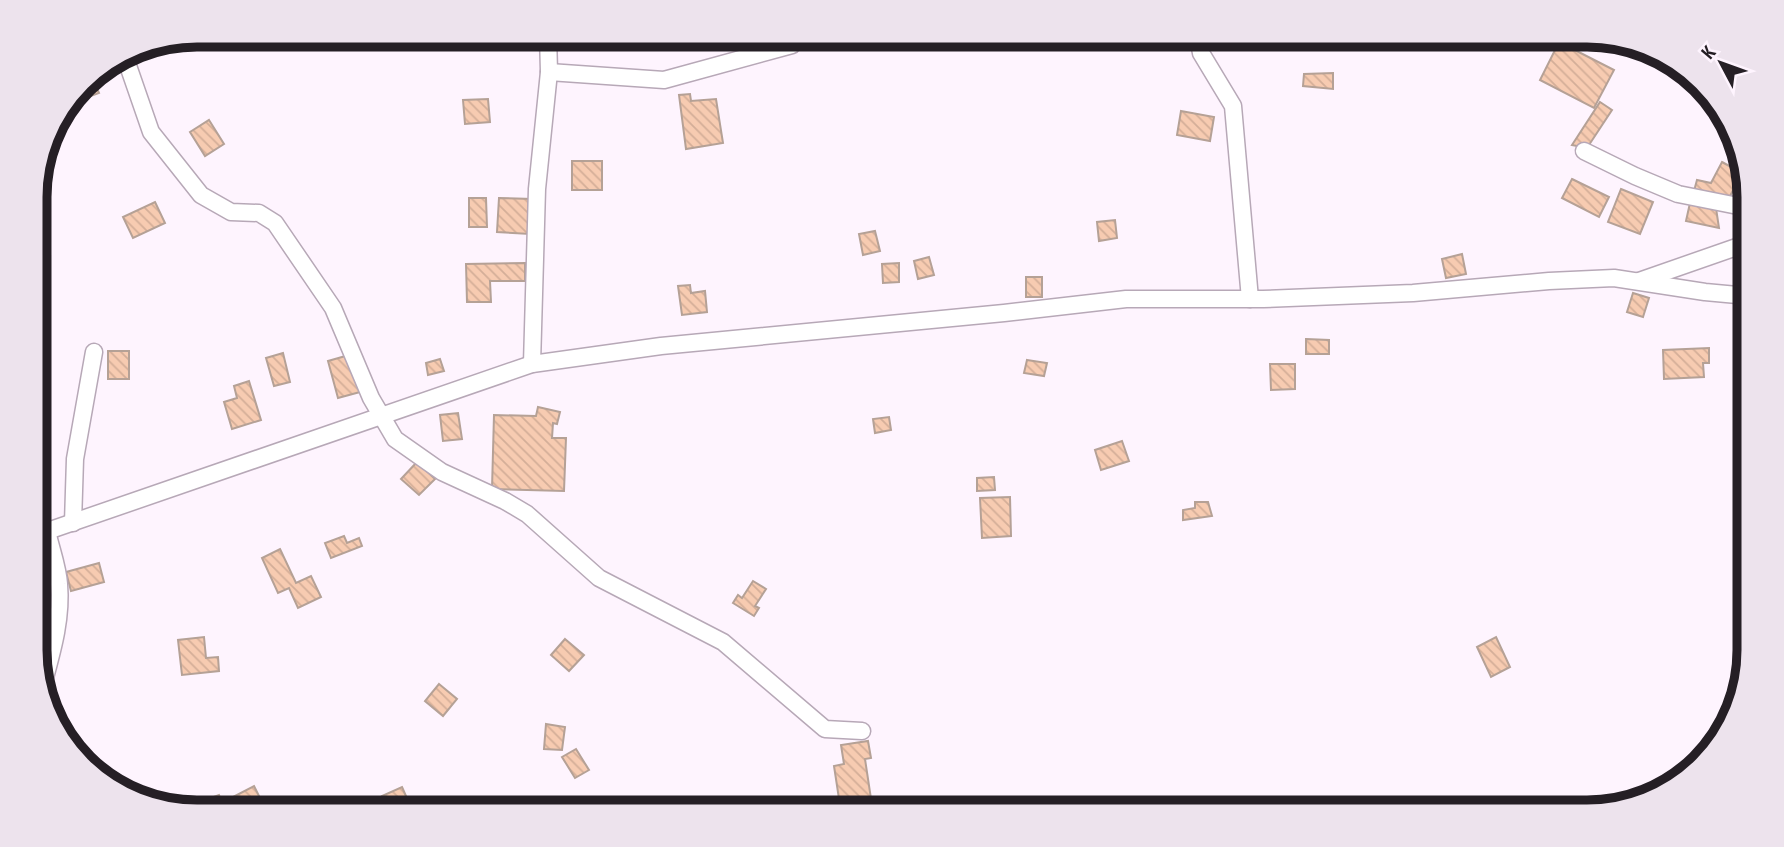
<svg xmlns="http://www.w3.org/2000/svg" width="1784" height="847" viewBox="0 0 1784 847" font-family="'PT Sans Narrow',sans-serif">
<style>
.building{fill:url(#building-back-hatch);stroke:#b5a196;stroke-width:2}
.lines{fill:none;stroke-linecap:round;stroke-linejoin:round}
.minor-casing{stroke:#b7a8b7;stroke-width:19}
.minor{stroke:#fff;stroke-width:16}
.rim{fill:none;stroke:#251f25;stroke-width:9}
</style>
<defs>
<pattern id="building-back-hatch" width="6" height="6" patternUnits="userSpaceOnUse" patternTransform="scale(1.75)"><rect width="6" height="6" fill="#f7cbb1"/><path d="M-1 5l2 2M0 0l6 6M5-1l2 2" fill="none" stroke="#d4ae98"/></pattern>
</defs>
<rect width="100%" height="100%" fill="#fef4fe"/>
<g class="building">
<polygon points="438,35 464,35 462,42"/>
<polygon points="576,35 596,35 596,48 576,49"/>
<polygon points="800,35 833,35 834,40 802,46"/>
<polygon points="1559,42 1614,70 1594,108 1540,80"/>
<polygon points="1333,73 1333,89 1303,86 1304,74"/>
<polygon points="91,75 99,93 72,103 71,100"/>
<polygon points="690,94 691,101 716,99 723,143 686,149 679,95"/>
<polygon points="488,99 490,122 465,124 463,100"/>
<polygon points="1600,102 1612,110 1587,148 1572,145"/>
<polygon points="1181,111 1214,117 1210,141 1177,135"/>
<polygon points="209,120 224,144 205,156 190,132"/>
<rect x="572" y="161" width="30" height="29"/>
<polygon points="1722,162 1742,173 1729,198 1694,191 1697,180 1711,183"/>
<polygon points="1572,179 1609,197 1599,217 1562,198"/>
<polygon points="1621,189 1653,202 1640,234 1608,222"/>
<polygon points="469,198 486,198 487,227 469,227"/>
<polygon points="499,198 532,199 530,234 497,232"/>
<polygon points="155,202 165,223 133,238 123,217"/>
<polygon points="1690,203 1716,208 1719,228 1686,221"/>
<polygon points="1115,220 1117,238 1099,241 1097,222"/>
<polygon points="875,231 880,251 863,255 859,234"/>
<polygon points="1462,254 1466,274 1446,278 1442,259"/>
<polygon points="929,257 934,275 918,279 914,261"/>
<polygon points="525,263 525,281 490,281 491,302 467,302 466,264"/>
<polygon points="899,263 899,282 883,283 882,264"/>
<rect x="1026" y="277" width="16" height="20"/>
<polygon points="690,285 691,293 705,291 707,312 682,315 678,286"/>
<polygon points="1633,293 1649,298 1643,317 1627,312"/>
<polygon points="1306,339 1329,340 1329,354 1306,354"/>
<polygon points="1709,348 1709,363 1703,363 1704,377 1664,379 1663,350"/>
<rect x="108" y="351" width="21" height="28"/>
<polygon points="283,353 290,382 274,386 266,358"/>
<polygon points="349,355 360,392 338,398 328,361"/>
<polygon points="440,359 444,371 428,375 426,363"/>
<polygon points="1027,360 1047,363 1044,376 1024,373"/>
<polygon points="1270,364 1295,364 1295,389 1271,390"/>
<polygon points="249,381 261,420 232,429 224,402 237,398 234,386"/>
<polygon points="538,407 560,412 557,424 553,423 552,438 566,438 564,491 492,489 494,415 536,416"/>
<polygon points="458,413 462,439 443,441 440,415"/>
<polygon points="889,417 891,430 875,433 873,419"/>
<polygon points="1122,441 1129,461 1101,470 1095,450"/>
<polygon points="417,462 435,479 419,495 401,479"/>
<polygon points="994,477 995,490 977,491 977,478"/>
<polygon points="1010,497 1011,536 982,538 980,498"/>
<polygon points="1195,502 1208,502 1212,516 1183,520 1183,510 1195,508"/>
<polygon points="344,536 347,543 359,538 362,546 331,558 325,543"/>
<polygon points="280,549 296,583 311,576 321,597 298,608 289,588 278,593 262,558"/>
<polygon points="99,563 104,582 71,591 66,572"/>
<polygon points="753,581 766,589 755,606 759,608 754,616 733,603 738,595 742,598"/>
<polygon points="204,637 206,658 218,657 219,671 182,675 178,640"/>
<polygon points="1496,637 1510,667 1491,677 1477,647"/>
<polygon points="565,639 584,655 569,671 551,655"/>
<polygon points="439,684 457,699 443,716 425,701"/>
<polygon points="546,724 565,727 562,750 544,749"/>
<polygon points="868,741 871,758 865,759 873,812 841,812 834,766 844,764 841,745"/>
<polygon points="576,749 589,770 575,778 562,757"/>
<polygon points="254,786 265,808 257,812 240,812 233,797"/>
<polygon points="402,787 413,812 389,812 382,796"/>
<polygon points="219,795 225,812 206,812 202,801"/>
<polygon points="790,798 795,812 754,812"/>
</g>
<g class="lines">
<defs>
<g id="minor">
<polyline points="1202,35 1199,42 1201,53 1233,106 1250,299"/>
<polyline points="124,54 151,132 201,195 231,212 259,213 275,223 333,308 371,398 395,439 442,472 505,501 527,514 599,578 723,642 825,729 862,731"/>
<polyline points="549,72 664,80 792,45"/>
<polyline points="1584,151 1635,176 1678,194 1748,208"/>
<polyline points="1639,281 1748,243"/>
<polyline points="532,364 537,189 549,72 548,35"/>
<polyline points="73,523 75,459 94,352"/>
<polyline points="36,535 532,364 661,346 1004,313 1126,299 1263,299 1413,293 1549,281 1614,278 1705,292 1748,296"/>
<path d="M43,685c9,-33 19,-66 16,-101 -1,-17 -8,-35 -12,-53"/>
</g>
</defs>
<use href="#minor" class="minor-casing"/>
<use href="#minor" class="minor"/>
</g>
<path d="M0 0H1784V847H0ZM197 47H1587A150 150 0 0 1 1737 197V650A150 150 0 0 1 1587 800H197A150 150 0 0 1 47 650V197A150 150 0 0 1 197 47Z" fill="#ede3ed" fill-rule="evenodd"/>
<path class="rim" d="M197 47H1587A150 150 0 0 1 1737 197V650A150 150 0 0 1 1587 800H197A150 150 0 0 1 47 650V197A150 150 0 0 1 197 47Z"/>
<g transform="translate(1721 63) rotate(311)" stroke="#fef4fe" stroke-width="5" paint-order="stroke">
<path d="M0-5L12 26L0 18L-12 26Z" fill="#251f25"/>
<text y="-10" font-size="19" font-weight="bold" text-anchor="middle" fill="#251f25">K</text>
</g>
</svg>
